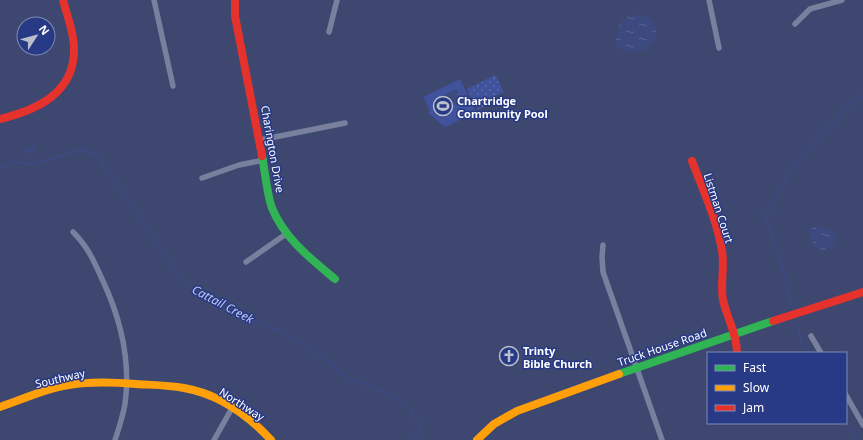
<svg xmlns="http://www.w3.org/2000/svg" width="863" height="440" viewBox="0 0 863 440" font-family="'Noto Sans',sans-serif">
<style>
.grass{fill:#40529c}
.park{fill:url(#park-dots)}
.water{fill:url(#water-ripples)}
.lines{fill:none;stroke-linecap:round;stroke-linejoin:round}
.stream{stroke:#3c4a7f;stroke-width:2}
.street{stroke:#78809e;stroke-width:5.5}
.fast{stroke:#30b455;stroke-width:8}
.slow{stroke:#ff9f0a;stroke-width:8}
.jam{stroke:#e5322d;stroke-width:8}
.labels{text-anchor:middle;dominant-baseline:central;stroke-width:3;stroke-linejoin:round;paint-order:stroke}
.poi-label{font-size:11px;font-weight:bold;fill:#fff;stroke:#283a85;text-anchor:start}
.street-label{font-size:11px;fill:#fff;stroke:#283a85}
.water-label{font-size:12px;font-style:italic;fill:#bec8ef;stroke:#283a85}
</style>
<defs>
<pattern id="park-dots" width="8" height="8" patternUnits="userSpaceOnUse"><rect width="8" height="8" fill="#40529c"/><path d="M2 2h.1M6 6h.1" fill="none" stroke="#5d6cab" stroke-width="1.8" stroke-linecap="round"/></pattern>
<pattern id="water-ripples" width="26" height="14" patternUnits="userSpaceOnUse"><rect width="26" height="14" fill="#3c4a7f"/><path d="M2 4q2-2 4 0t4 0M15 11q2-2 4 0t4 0" fill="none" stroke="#596592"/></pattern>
</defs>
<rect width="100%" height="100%" fill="#3d4770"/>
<polygon class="grass" points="460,79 476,112 445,127 428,113 430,110 423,97"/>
<polygon class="park" points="495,75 504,92 489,99 490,103 478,110 467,89"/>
<g class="water">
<polygon points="639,15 649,17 657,28 655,40 644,50 626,52 616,47 616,39 620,23 629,16"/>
<polygon points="456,89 463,102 460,103 459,101 444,109 447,116 442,118 433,100"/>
<polygon points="34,145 36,150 25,154 24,149"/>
<polygon points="816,226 826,228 836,234 833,245 821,252 814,245 808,230"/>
</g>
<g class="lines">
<g class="stream">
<polyline points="0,168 14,162 31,164 56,158 82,149 99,156 104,169 121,188 186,285 211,301 244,318 282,331 321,356 347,377 386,393 411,409 421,432 410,440"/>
<polyline points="791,304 778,250 765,216 782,187 791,168 850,105 863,94"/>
<polyline points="797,323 802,344 812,353"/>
<polyline points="845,423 858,440"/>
</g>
<g class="street">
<polyline points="154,0 173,86"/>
<polyline points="709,0 719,48"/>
<polyline points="795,24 810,9 842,0"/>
<polyline points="329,32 337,0"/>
<polyline points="260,140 345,123"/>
<polyline points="202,178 239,165 264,160"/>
<path d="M73,232c15,15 21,29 29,47 19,40 29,81 23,125 -2,12 -6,24 -10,36"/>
<polyline points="603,245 602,257 603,272 662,440"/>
<polyline points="246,262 286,234"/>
<polyline points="811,336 821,353"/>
<polyline points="846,395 863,425"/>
<polyline points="214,440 232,408"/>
</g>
<g class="fast">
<path d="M262,156c3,15 5,39 10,52 12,30 39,51 63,71"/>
<polyline points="619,374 773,321"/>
</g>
<g class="slow">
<path d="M0,407c21,-7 42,-17 63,-21 24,-5 49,-4 73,-2 16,1 32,1 48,4 34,6 64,27 87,52"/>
<polyline points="477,440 494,424 517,411 619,374"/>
</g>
<g class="jam">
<polyline points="235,0 235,16 262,156"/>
<path d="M0,119c37,-9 75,-26 74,-71 0,-16 -7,-32 -11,-48"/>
<path d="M692,161c11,29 25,59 30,90 3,16 -2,33 1,49 4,18 14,34 14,53"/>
<polyline points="773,321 863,292"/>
</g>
</g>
<defs>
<symbol id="stadium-ring" viewBox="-11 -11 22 22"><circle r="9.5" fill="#283a85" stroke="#bbbfcd" stroke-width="1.5"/><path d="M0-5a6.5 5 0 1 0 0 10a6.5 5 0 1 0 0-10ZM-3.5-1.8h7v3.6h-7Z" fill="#bbbfcd"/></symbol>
<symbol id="church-ring" viewBox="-11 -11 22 22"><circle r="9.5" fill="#283a85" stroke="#bbbfcd" stroke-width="1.5"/><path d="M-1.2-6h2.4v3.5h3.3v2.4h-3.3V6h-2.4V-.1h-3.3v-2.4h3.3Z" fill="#bbbfcd"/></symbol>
</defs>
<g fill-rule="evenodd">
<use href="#stadium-ring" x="432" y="95" width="22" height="22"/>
<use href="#church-ring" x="498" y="345" width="22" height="22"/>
</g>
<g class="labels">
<g class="poi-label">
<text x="457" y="100">Chartridge<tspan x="457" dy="13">Community Pool</tspan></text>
<text x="523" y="350">Trinty<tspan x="523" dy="13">Bible Church</tspan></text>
</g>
<g class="street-label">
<text transform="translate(273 149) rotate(80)">Charington Drive</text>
<text transform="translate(719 208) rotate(72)">Listman Court</text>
<text transform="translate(662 347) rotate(-19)">Truck House Road</text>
<text transform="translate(60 378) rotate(-13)">Southway</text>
<text transform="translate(242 404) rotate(33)">Northway</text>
</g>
<g class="water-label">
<text transform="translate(223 304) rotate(28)">Cattail Creek</text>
</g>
</g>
<rect x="707" y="352" width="140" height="72" fill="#283a85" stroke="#7e89b6"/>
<rect x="715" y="365" width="20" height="6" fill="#30b455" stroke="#7e89b6"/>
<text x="743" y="372" font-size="12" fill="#ffffff">Fast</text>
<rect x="715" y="385" width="20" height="6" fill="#ff9f0a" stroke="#7e89b6"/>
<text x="743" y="392" font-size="12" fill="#ffffff">Slow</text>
<rect x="715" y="405" width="20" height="6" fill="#e5322d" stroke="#7e89b6"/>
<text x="743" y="412" font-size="12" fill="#ffffff">Jam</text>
<g transform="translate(36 36) rotate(54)"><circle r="19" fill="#283a85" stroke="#7e89b6"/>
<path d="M0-3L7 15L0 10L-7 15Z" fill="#bbbfcd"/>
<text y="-6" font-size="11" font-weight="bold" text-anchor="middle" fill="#ffffff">N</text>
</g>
</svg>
